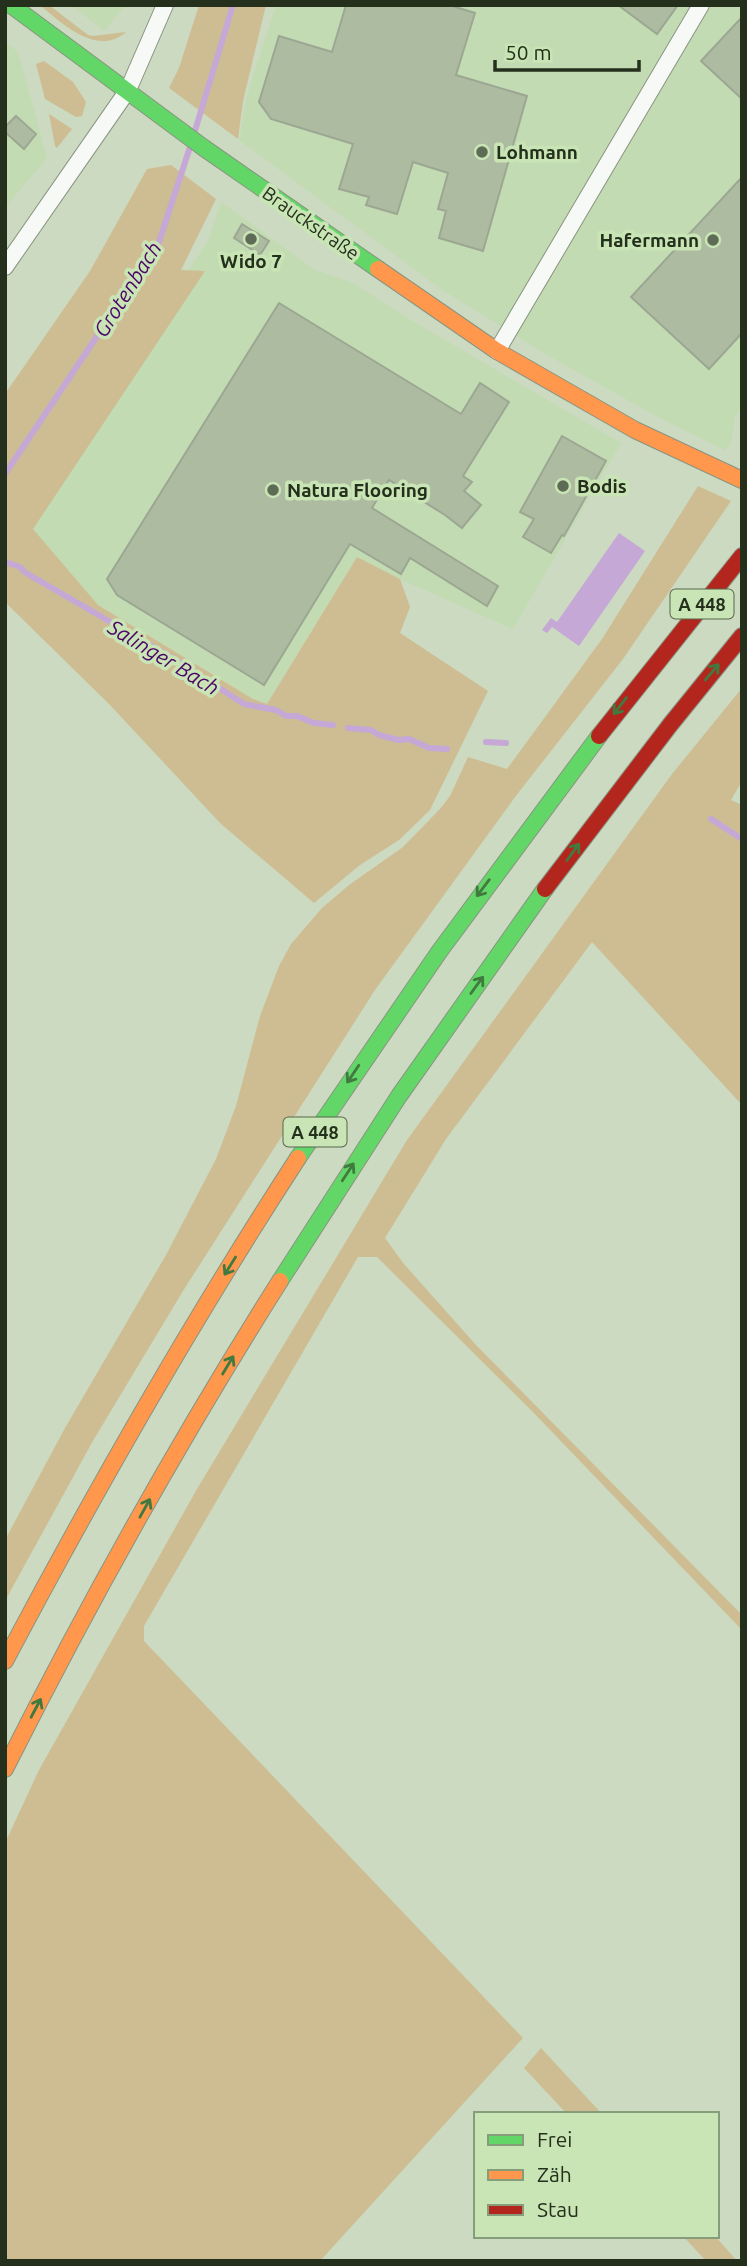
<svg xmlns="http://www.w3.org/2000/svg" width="747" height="2266" viewBox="0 0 747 2266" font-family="Ubuntu,sans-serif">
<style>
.built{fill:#c3dbb2}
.green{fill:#cebd93}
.water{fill:#c5a8d6}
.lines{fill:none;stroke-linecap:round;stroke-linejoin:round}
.stream{stroke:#c5a8d6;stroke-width:6}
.building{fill:#adbca1;stroke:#9ba792;stroke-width:2}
.street-casing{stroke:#899481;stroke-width:18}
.fast-casing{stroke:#899481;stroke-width:18}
.slow-casing{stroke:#899481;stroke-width:18}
.jam-casing{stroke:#899481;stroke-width:18}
.street{stroke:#f7f9f6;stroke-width:16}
.fast{stroke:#63d668;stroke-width:16}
.slow{stroke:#ff974d;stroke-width:16}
.jam{stroke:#b3261e;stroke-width:16}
.oneway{stroke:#407a3e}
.poi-dot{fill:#5e6b55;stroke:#c9e5b5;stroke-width:2.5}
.labels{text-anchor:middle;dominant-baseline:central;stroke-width:7;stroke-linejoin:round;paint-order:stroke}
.shield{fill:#c9e5b5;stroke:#56664a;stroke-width:2}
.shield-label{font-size:18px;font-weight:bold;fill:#242f1c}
.poi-label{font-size:19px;font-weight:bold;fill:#242f1c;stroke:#c9e5b5;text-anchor:start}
.street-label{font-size:19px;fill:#242f1c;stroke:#c9e5b5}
.water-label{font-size:21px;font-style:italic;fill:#4b0567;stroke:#c9e5b5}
</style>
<rect width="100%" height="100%" fill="#cbdac0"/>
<g class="built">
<polygon points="72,5 125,5 104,31"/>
<polygon points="276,5 742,5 742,409 735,416 731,444 725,450 658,417 549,356 441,289 239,140 247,96"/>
<polygon points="5,42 18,52 47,158 5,207"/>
<polygon points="221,202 315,270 353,283 414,322 621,443 513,629 400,579 357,557 267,704 253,699 98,605 5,544 208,241"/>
</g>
<g class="green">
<path d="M40,5h9l39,30 5,1 33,-4c-28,25 -64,-8 -86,-27z"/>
<polygon points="199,5 266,5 243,101 238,139 169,88 179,68"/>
<polygon points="44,61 73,82 86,102 82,116 76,117 45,99 36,64"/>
<polygon points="49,114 72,129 57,148 55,146"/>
<polygon points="171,165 216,199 181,270 205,271 33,529 98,605 253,699 267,704 357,557 400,579 410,607 400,633 488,691 430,810 399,840 360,865 314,903 220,823 110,705 5,602 5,394 90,271 147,169"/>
<polygon points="698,486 731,501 623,659 515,797 375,990 183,1291 94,1439 5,1601 5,1540 65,1428 166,1255 216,1159 236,1106 260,1016 279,966 291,944 322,908 349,885 403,847 440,809 450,796 468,757 507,769 602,639"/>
<polygon points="742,688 742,781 731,800 742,805 742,1105 592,942 446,1139 385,1238 404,1264 476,1345 742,1615 742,1630 532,1411 377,1257 358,1257 144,1626 144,1641 523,2038 320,2261 5,2261 5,1843 39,1770 197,1489 407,1140 672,774"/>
<polygon points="541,2048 602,2114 567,2114 524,2068"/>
<polygon points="683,2236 715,2236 737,2261 706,2261"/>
</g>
<polygon class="water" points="619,533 645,551 579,646 552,627 547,633 542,630 551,618 557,622"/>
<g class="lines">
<g class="stream">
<polyline points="194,134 233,5"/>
<polyline points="5,474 158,245 191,144"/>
<polyline points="5,562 20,567 26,573 176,660 244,704 276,710 286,716 297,716 314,723 333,725"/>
<polyline points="348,728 371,730 379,735 399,740 409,739 429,748 447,749"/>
<polyline points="486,742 506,743"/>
<polyline points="711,819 742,839"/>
</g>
</g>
<g class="building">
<polygon points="346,5 449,5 475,13 456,75 527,96 483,251 439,238 446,211 438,209 448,173 413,162 397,214 366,205 369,197 339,189 353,144 271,119 259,102 279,36 332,52"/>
<polygon points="618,5 678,5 657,34"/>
<polygon points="742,17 742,99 701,61"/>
<polygon points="16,116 36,134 24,149 5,132 5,127"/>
<polygon points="742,177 742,333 709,369 631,297"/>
<polygon points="242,224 269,241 260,255 234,238"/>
<polygon points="279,303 461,414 480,383 509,402 463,476 472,482 464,491 481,505 462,528 445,515 389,480 372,508 498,586 487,606 410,558 401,574 350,544 264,685 117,595 107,579"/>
<polygon points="562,436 606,461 564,536 562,535 551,553 523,537 534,519 520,512"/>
</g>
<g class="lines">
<defs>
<g id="street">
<polyline points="5,267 128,90 165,5"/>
<polyline points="497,351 701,5"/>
</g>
<g id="fast">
<polyline points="11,5 204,148 378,269"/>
<polyline points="298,1158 439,952 599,736"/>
<polyline points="280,1281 399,1096 545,889"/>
</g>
<g id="slow">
<polyline points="378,269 497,351 635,430 742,480"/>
<path d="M5,1661c91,-172 187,-340 293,-503"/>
<path d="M5,1769c84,-167 175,-330 275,-488"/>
</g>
<g id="jam">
<polyline points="599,736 742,556"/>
<polyline points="545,889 670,725 742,636"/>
</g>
</defs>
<use href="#street" class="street-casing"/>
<use href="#fast" class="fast-casing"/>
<use href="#slow" class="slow-casing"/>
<use href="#jam" class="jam-casing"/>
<use href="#street" class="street"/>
<use href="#fast" class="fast"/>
<use href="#slow" class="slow"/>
<use href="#jam" class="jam"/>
</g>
<defs><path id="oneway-shaft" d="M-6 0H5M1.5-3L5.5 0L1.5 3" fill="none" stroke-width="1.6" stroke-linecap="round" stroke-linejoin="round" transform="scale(1.75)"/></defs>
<g class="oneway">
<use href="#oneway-shaft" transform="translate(712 672) rotate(-50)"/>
<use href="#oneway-shaft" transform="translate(620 706) rotate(128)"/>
<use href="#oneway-shaft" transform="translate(573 852) rotate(-54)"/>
<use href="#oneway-shaft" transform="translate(483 888) rotate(127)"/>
<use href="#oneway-shaft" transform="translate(477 985) rotate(-54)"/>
<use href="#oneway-shaft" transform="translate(353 1074) rotate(124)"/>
<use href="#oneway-shaft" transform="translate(348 1172) rotate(-57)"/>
<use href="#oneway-shaft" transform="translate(230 1266) rotate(122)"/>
<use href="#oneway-shaft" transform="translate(228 1365) rotate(-59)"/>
<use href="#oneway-shaft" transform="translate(145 1508) rotate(-61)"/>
<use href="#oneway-shaft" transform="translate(36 1708) rotate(-62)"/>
</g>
<g class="poi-dot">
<circle cx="482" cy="152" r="7"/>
<circle cx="251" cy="239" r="7"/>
<circle cx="713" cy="240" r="7"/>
<circle cx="563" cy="486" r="7"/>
<circle cx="273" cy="490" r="7"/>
</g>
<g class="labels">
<g class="shield">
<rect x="670.5" y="589.5" width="63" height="29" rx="5"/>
<rect x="283.5" y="1117.5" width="63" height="29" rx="5"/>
</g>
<g class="shield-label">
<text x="702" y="604">A 448</text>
<text x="315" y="1132">A 448</text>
</g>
<g class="poi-label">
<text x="496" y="152">Lohmann</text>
<text x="699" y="240" text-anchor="end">Hafermann</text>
<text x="251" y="261" text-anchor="middle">Wido 7</text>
<text x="577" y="486">Bodis</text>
<text x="287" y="490">Natura Flooring</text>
</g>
<g class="street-label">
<text transform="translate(311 223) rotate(35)">Brauckstraße</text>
</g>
<g class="water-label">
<text transform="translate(127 289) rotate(-58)">Grotenbach</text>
<text transform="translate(164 657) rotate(31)">Salinger Bach</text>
</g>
</g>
<rect width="747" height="2266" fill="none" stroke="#242f1c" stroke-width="14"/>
<rect x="474" y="2112" width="245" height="126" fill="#c9e5b5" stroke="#879c78" stroke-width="2"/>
<rect x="488" y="2135" width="35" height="10" fill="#63d668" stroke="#879c78" stroke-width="2"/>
<text x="537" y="2147" font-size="21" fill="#242f1c">Frei</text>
<rect x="488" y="2170" width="35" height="10" fill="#ff974d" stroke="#879c78" stroke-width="2"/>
<text x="537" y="2182" font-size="21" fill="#242f1c">Zäh</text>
<rect x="488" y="2205" width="35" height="10" fill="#b3261e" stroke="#879c78" stroke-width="2"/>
<text x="537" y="2217" font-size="21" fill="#242f1c">Stau</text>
<path d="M495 60v10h144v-10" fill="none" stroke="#242f1c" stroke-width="3.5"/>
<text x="505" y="60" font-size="21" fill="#242f1c" stroke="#c9e5b5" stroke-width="5" paint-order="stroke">50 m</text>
</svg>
